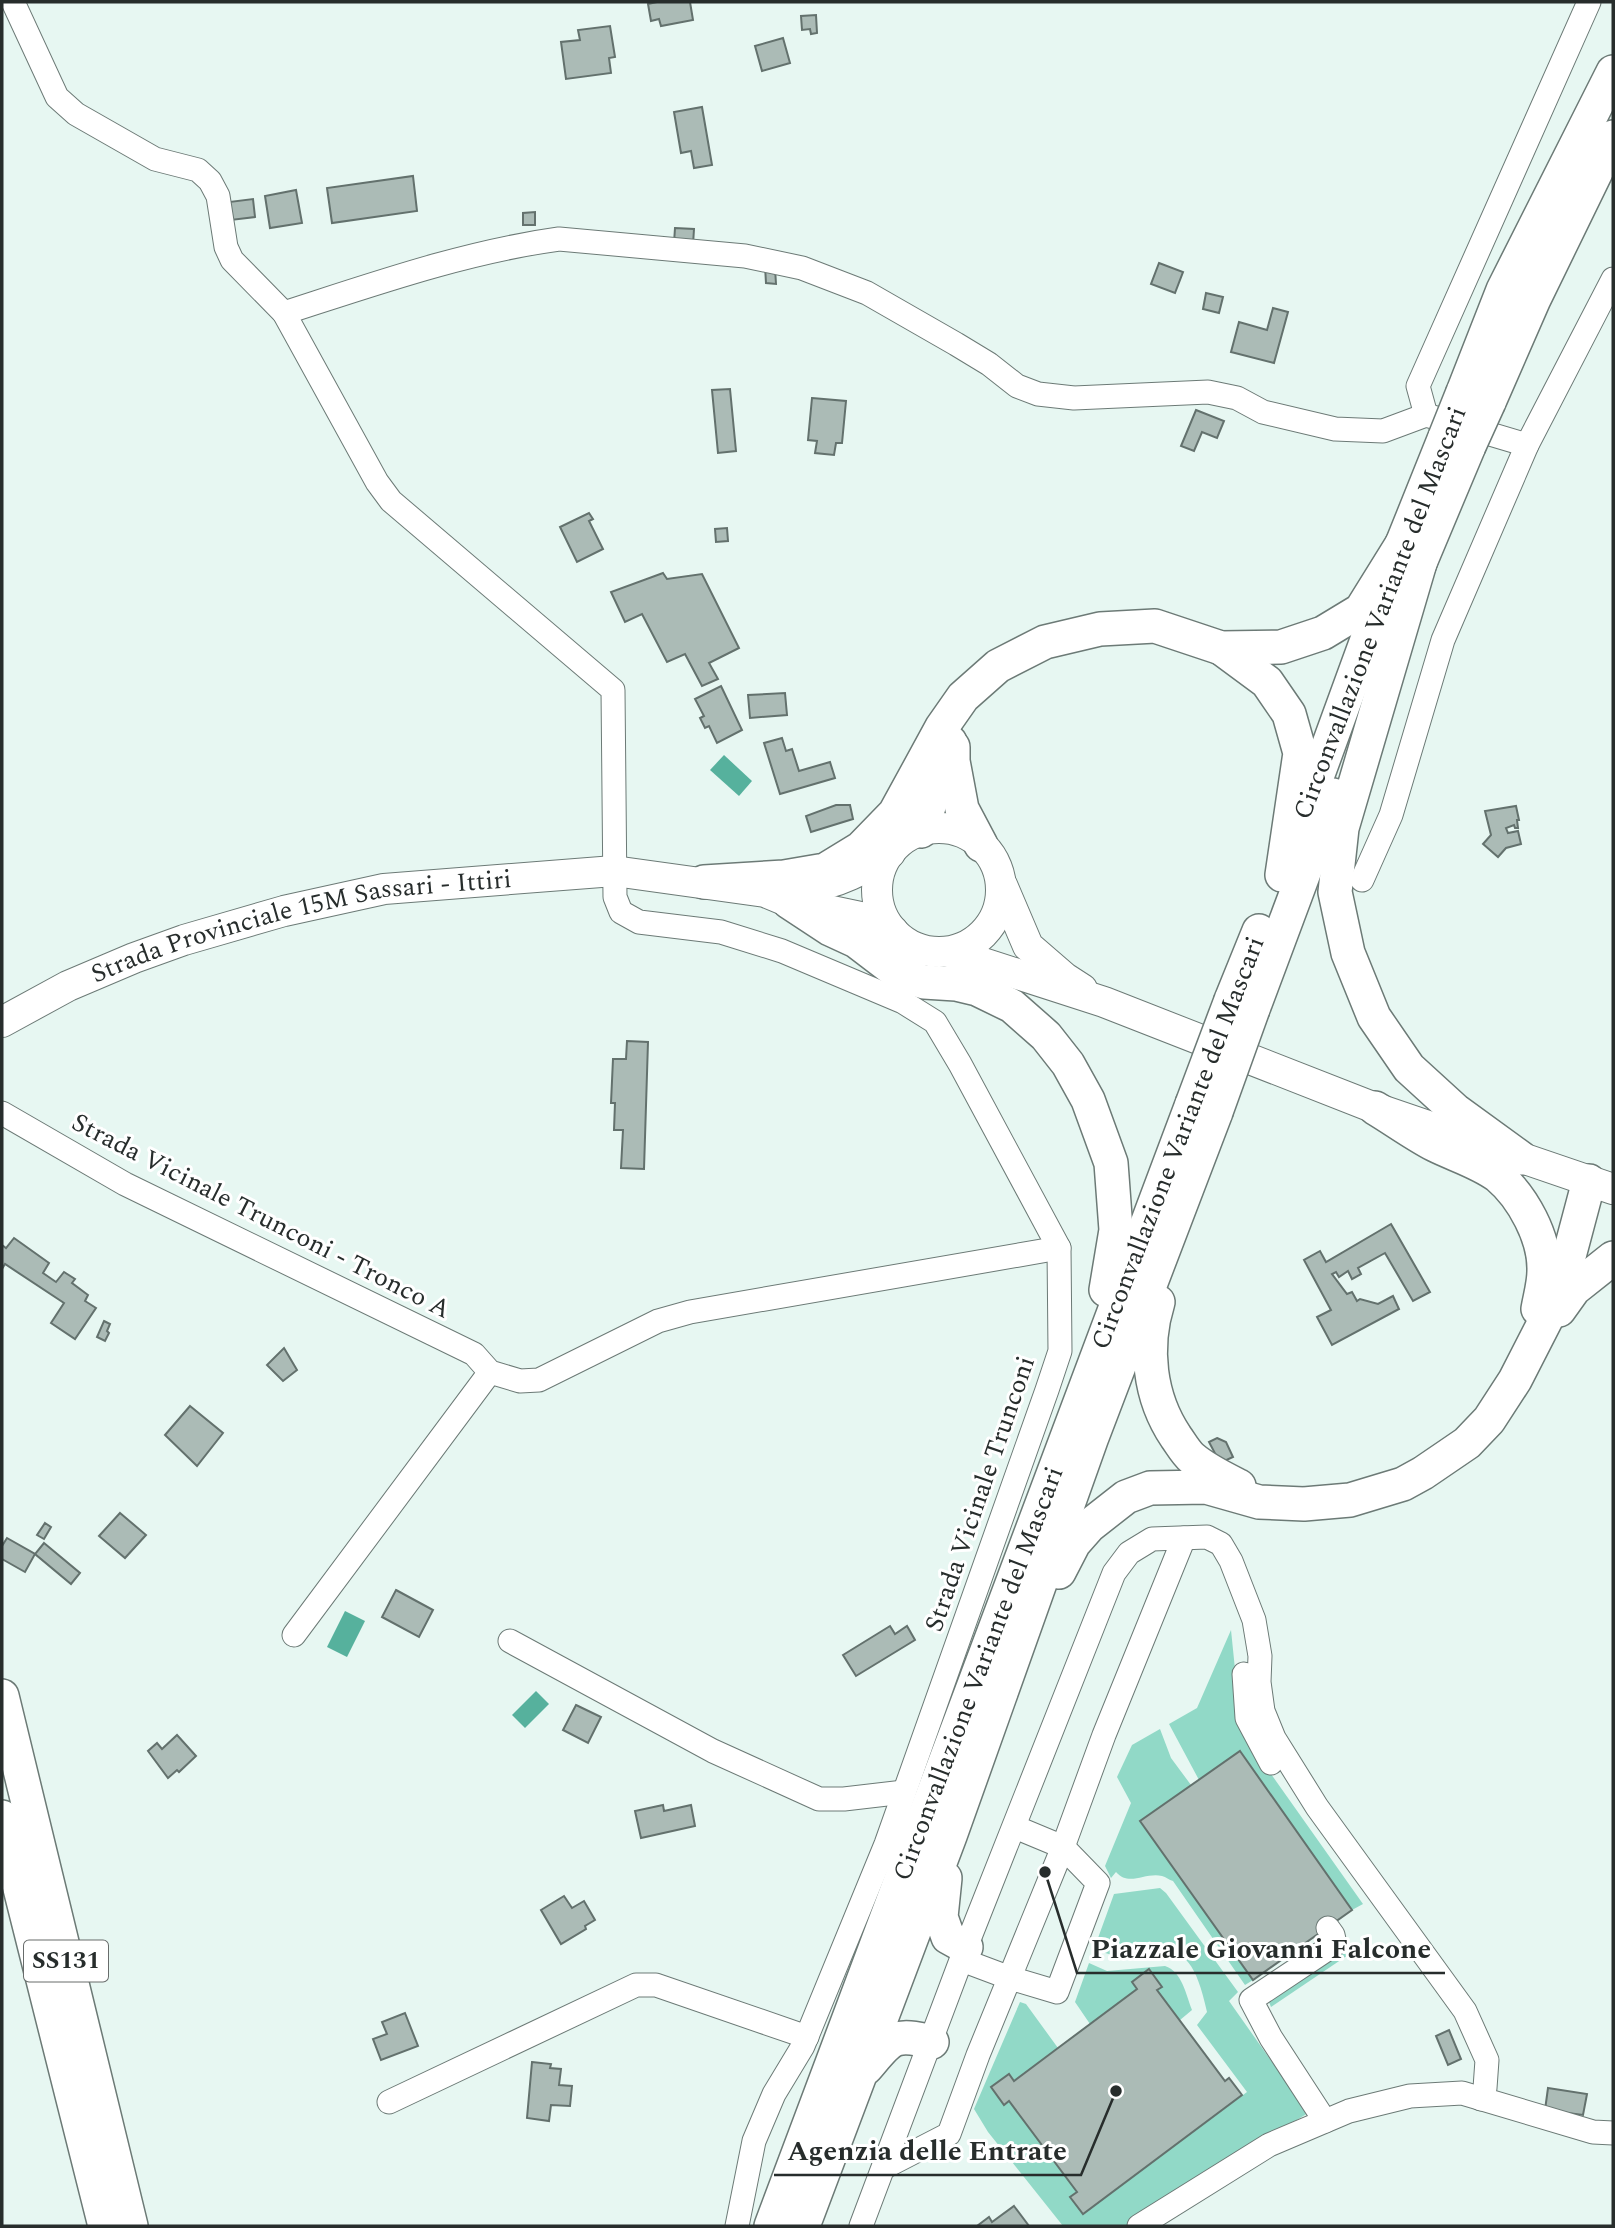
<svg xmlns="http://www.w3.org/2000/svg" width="1615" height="2228" viewBox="0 0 1615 2228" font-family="Spectral,serif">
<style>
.green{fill:#91d9c7}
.water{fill:#56b19d}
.building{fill:#abbbb6;stroke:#63716d;stroke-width:2}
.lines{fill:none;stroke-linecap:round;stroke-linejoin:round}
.minor-casing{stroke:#6c7a76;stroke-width:25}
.major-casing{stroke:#6c7a76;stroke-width:32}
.highway-casing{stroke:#6c7a76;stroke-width:36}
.minor{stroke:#fff;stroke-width:23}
.major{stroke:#fff;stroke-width:30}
.highway{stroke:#fff;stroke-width:33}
.highway-bridge-casing{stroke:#6c7a76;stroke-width:36;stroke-linecap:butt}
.highway-bridge{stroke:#fff;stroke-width:33}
.labels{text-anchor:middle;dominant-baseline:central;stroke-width:6;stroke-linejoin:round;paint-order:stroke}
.shield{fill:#fff;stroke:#686c6b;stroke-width:2}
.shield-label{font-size:24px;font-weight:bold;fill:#272d2c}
.street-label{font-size:26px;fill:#272d2c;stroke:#fff}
.leader{fill:none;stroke:#272d2c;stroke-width:2.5}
.callout-dot{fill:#272d2c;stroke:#fff;stroke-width:2.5}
.callout-label{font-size:28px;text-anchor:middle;font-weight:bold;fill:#272d2c;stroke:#fff;stroke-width:6;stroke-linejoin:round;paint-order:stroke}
</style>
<rect width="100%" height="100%" fill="#e7f7f2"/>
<g class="green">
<polygon points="1231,1630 1240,1718 1259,1757 1363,1904 1352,1910 1240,1751 1199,1780 1169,1724 1197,1708"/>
<path d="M1160,1729l11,29 20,27 -51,36 113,159 -8,5 -72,-104c-4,-1 -7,-4 -11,-5 -17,-4 -33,11 -46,-4l-5,6 -6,-12 26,-63 -14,-26 15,-32z"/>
<path d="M1160,1888l6,5 72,99 -9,9 79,112 -181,113h-64l-75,-94 -14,-23 46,-107 6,2 32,44 -44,33 -6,-7 -16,13 12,18 5,-4 68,91 -7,5 13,17 164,-122 -50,-67 10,-13c-22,-103 -53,-36 -113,-63l20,-55z"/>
<polygon points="1344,1937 1354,1951 1271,2007 1269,2002 1276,1995"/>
<path d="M1089,1963l18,8 58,-5c17,5 21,29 27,44l-12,10 -23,-30 4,-3 -13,-17 -16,12 5,7 -47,35 -15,-22z"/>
</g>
<g class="water">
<polygon points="724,755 752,781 739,796 710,770"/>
<polygon points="345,1611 365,1621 347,1657 327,1647"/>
<polygon points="536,1691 549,1704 525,1728 512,1715"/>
</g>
<g class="building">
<polygon points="657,2 690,2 693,20 661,26 659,19 651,21 648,4"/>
<polygon points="816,15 817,33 811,34 810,29 802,30 801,16"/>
<polygon points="610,26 615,57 609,58 611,73 566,79 561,42 580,40 578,30"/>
<polygon points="783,38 790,63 762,71 755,46"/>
<polygon points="702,107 712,165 694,168 691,151 681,153 674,112"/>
<polygon points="413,176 417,211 332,223 327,188"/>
<polygon points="296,190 302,223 270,228 265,196"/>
<polygon points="253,199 255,217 231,220 229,202"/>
<polygon points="535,212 535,225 523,225 523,213"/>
<polygon points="675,228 694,229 693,245 674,243"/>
<polygon points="1159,263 1183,272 1175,293 1151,284"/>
<polygon points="765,266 775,268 776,284 766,283"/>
<polygon points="1206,293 1223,297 1219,313 1203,309"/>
<polygon points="1273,308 1288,312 1274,363 1231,352 1239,322 1267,330"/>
<polygon points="730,389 736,451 718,453 712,390"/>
<polygon points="812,398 846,401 842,443 836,443 834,455 815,453 817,441 808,440"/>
<polygon points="1196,410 1224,421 1217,438 1202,432 1194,451 1181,446"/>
<polygon points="589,513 593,519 589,521 603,549 577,562 560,527"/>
<polygon points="727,528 728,541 716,542 715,529"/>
<polygon points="663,573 667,579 702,574 739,648 709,663 718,679 702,686 685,654 667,662 642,614 625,622 611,592"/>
<polygon points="721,686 742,730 717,743 709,726 705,728 700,718 704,716 695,699"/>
<polygon points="785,693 787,715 750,718 748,695"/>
<polygon points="782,738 786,751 792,749 799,771 830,762 835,778 780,794 764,743"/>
<polygon points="836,805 850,805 853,819 811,832 806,816"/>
<polygon points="1516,806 1519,820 1517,820 1518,828 1515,828 1514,825 1506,828 1508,833 1518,831 1521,844 1506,848 1498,857 1483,844 1491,835 1485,811"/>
<polygon points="627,1041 648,1042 644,1169 621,1168 623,1130 614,1130 615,1103 611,1103 613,1059 626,1059"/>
<polygon points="1391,1224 1430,1292 1413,1301 1385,1253 1358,1268 1361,1274 1352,1279 1348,1271 1339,1277 1336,1272 1332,1274 1347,1294 1352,1292 1357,1301 1360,1299 1378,1304 1393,1296 1399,1309 1332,1345 1317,1317 1331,1310 1304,1260 1320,1251 1326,1262"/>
<polygon points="14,1238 49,1263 43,1273 56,1282 64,1272 75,1279 72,1283 88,1295 85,1301 96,1308 75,1339 51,1323 64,1303 5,1264 2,1269 2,1245 6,1248"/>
<polygon points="104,1321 110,1324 107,1331 109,1333 105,1341 97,1337"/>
<polygon points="284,1348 297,1370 283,1381 267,1365"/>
<polygon points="190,1406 223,1433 197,1466 165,1435"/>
<polygon points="1217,1438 1226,1442 1233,1457 1220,1463 1209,1442"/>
<polygon points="120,1513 146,1535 125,1558 99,1536"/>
<polygon points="45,1523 51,1527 44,1539 37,1535"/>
<polygon points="7,1538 35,1554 25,1572 2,1559 2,1546"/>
<polygon points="44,1543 80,1573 71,1584 35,1554"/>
<polygon points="396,1590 433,1610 419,1637 382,1617"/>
<polygon points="890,1626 895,1634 907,1626 915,1640 856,1676 843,1655"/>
<polygon points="576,1705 601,1717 588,1743 563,1730"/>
<polygon points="177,1735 196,1756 179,1772 177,1770 168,1778 148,1751 157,1743 162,1749"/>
<polygon points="1240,1751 1352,1910 1253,1980 1140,1821"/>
<polygon points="663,1805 664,1811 691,1805 695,1826 641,1838 635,1811"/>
<polygon points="564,1896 572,1908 584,1901 595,1920 585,1926 586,1929 561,1944 541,1910"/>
<polygon points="1149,1969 1162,1987 1157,1990 1225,2081 1229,2078 1242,2095 1083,2214 1070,2197 1077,2192 1009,2101 1004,2105 991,2087 1009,2074 1014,2081 1058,2048 1137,1989 1132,1982"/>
<polygon points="405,2013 418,2046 381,2060 373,2039 387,2034 382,2022"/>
<polygon points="1449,2030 1461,2059 1448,2065 1436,2036"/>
<polygon points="532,2062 551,2064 550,2068 561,2069 559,2085 572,2086 570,2106 551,2105 549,2121 527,2118"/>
<polygon points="1548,2088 1587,2094 1583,2115 1545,2110"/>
<polygon points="1014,2206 1029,2226 977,2226 989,2217 992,2222"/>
</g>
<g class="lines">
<defs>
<g id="minor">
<polyline points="13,2 57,97 76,114 155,159 198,170 210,181 218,196 226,247 232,260 284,313 377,482 391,501 613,690 615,897 621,912 639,922 721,932 782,951 903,1002 935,1022 960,1064 1059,1248 1060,1351 1047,1390 886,1844 803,2046 774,2094 754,2141 737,2226"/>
<path d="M284,313c90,-29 181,-61 275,-74l186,17 57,12 65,25 89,51 33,20 28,22 21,8 36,4 134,-6 29,6 26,14 72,17 48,2 43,-16 101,30"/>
<polyline points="1426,415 1418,386 1589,2"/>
<polyline points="1362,880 1391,815 1443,640 1527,445 1613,279"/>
<polyline points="2,1113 125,1184 474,1354 490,1372 520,1381 539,1380 658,1321 690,1312 1059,1248"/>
<polyline points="294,1635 490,1372"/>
<polyline points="510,1641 713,1751 819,1799 844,1799 904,1792"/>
<polyline points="1244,1674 1247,1718 1271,1763"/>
<polyline points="962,1960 1010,1978 1057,1992 1098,1883 1063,1847 1015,1827"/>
<polyline points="389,2102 636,1985 656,1985 807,2037"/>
<polyline points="1325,2121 1271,2038 1251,2000 1335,1944 1333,1935 1328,1928"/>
<polyline points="885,2167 949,2134 978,2055 1063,1847 1104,1735 1184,1538"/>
<polyline points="861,2226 966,1947 1114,1573 1129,1553 1152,1539 1207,1537 1221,1544 1231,1561 1254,1620 1260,1656 1259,1682 1263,1711 1274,1738 1317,1807 1465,2011 1487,2060 1485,2088 1481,2099"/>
<polyline points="1139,2226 1269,2145 1349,2111 1410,2096 1462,2093 1593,2132 1613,2133"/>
</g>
<g id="major">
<circle cx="939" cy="890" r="62"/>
<polyline points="1002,885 1028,946 1065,978 1082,989"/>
<path d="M807,887c31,-3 57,-18 83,-34"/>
<polyline points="949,952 1104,1002 1375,1108 1613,1189"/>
<path id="s1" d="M2,1022l66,-36 66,-28 50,-18 100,-29 100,-22 230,-18 151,21 24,10 76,16 28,13"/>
</g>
<g id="highway">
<polyline points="1463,392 1503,290 1613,72"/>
<polyline points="1489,402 1534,299 1613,137"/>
<polyline points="1422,556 1342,828 1335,892 1348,953 1374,1017 1409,1068 1455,1110 1521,1158"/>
<polyline points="1414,577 1469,446"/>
<polyline points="1221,648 1267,682 1289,714 1300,753 1282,875"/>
<polyline points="953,747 953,761 962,809 981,845"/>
<polyline points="1302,818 1402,544 1445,437"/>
<polyline points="921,831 950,742"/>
<polyline points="704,882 784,877 825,870 861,848 895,813 942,727 963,697 998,666 1045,642 1100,629 1155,626 1221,648 1281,647 1323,633 1361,610 1402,544"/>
<polyline points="789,902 830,929 856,941 894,970 911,978 924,982 956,984 977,989 1012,1006 1046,1036 1068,1064 1088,1100 1111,1163 1116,1230 1106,1290"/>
<polyline points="1231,1000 1259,931"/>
<polyline points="1253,1009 1333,795"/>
<path d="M1375,1108c20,12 39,26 60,37 20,10 44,17 63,31 25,21 47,62 46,95 0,13 -4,26 -6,38"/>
<path d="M1158,1302c-14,45 -9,95 18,135 5,7 10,16 16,21 14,12 31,20 47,28"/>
<polyline points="1559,1310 1574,1289 1613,1258"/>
<polyline points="1059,1572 1074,1543 1089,1526 1126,1497 1150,1488 1206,1487 1259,1502 1304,1504 1350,1500 1403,1484 1423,1473 1467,1443 1489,1420 1515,1380 1559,1294 1589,1181"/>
<polyline points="2,1696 131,2226"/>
<polyline points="2,1817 105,2226"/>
<polyline points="945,1878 941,1917 948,1937 966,1947"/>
<path d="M866,2068c25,-29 26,-36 66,-26"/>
<path id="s2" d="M771,2226l421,-1122"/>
<polyline points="803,2226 950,1836 1092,1437 1216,1112"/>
</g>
</defs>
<use href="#minor" class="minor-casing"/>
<use href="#major" class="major-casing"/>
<use href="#highway" class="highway-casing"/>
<use href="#minor" class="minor"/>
<use href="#major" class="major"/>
<use href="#highway" class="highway"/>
<defs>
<g id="highway-bridge">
<polyline points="1445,437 1463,392"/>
<polyline points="1469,446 1489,402"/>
<polyline points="1192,1104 1231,1000"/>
<polyline points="1216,1112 1253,1009"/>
</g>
</defs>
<use href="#highway-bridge" class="highway-bridge-casing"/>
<use href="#highway-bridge" class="highway-bridge"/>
</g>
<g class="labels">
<rect class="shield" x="24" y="1940.5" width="84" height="41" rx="5"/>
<g class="shield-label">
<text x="66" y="1961">SS131</text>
</g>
<g class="street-label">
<text transform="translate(1380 613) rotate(-69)">Circonvallazione Variante del Mascari</text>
<text stroke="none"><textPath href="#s1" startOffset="318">Strada Provinciale 15M Sassari - Ittiri</textPath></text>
<text transform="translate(1178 1143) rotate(-69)">Circonvallazione Variante del Mascari</text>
<text transform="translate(261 1216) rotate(27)">Strada Vicinale Trunconi - Tronco A</text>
<text transform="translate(980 1494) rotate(-71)">Strada Vicinale Trunconi</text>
<text stroke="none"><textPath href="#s2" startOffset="590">Circonvallazione Variante del Mascari</textPath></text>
</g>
</g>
<path class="leader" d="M1045 1872L1077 1973H1445M1116 2091L1081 2175H774"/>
<g class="callout-dot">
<circle cx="1045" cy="1872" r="7"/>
<circle cx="1116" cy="2091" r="7"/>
</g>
<g class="callout-label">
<text x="1261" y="1958">Piazzale Giovanni Falcone</text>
<text x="927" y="2160">Agenzia delle Entrate</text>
</g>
<rect width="1615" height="2228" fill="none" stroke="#272d2c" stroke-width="7"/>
</svg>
